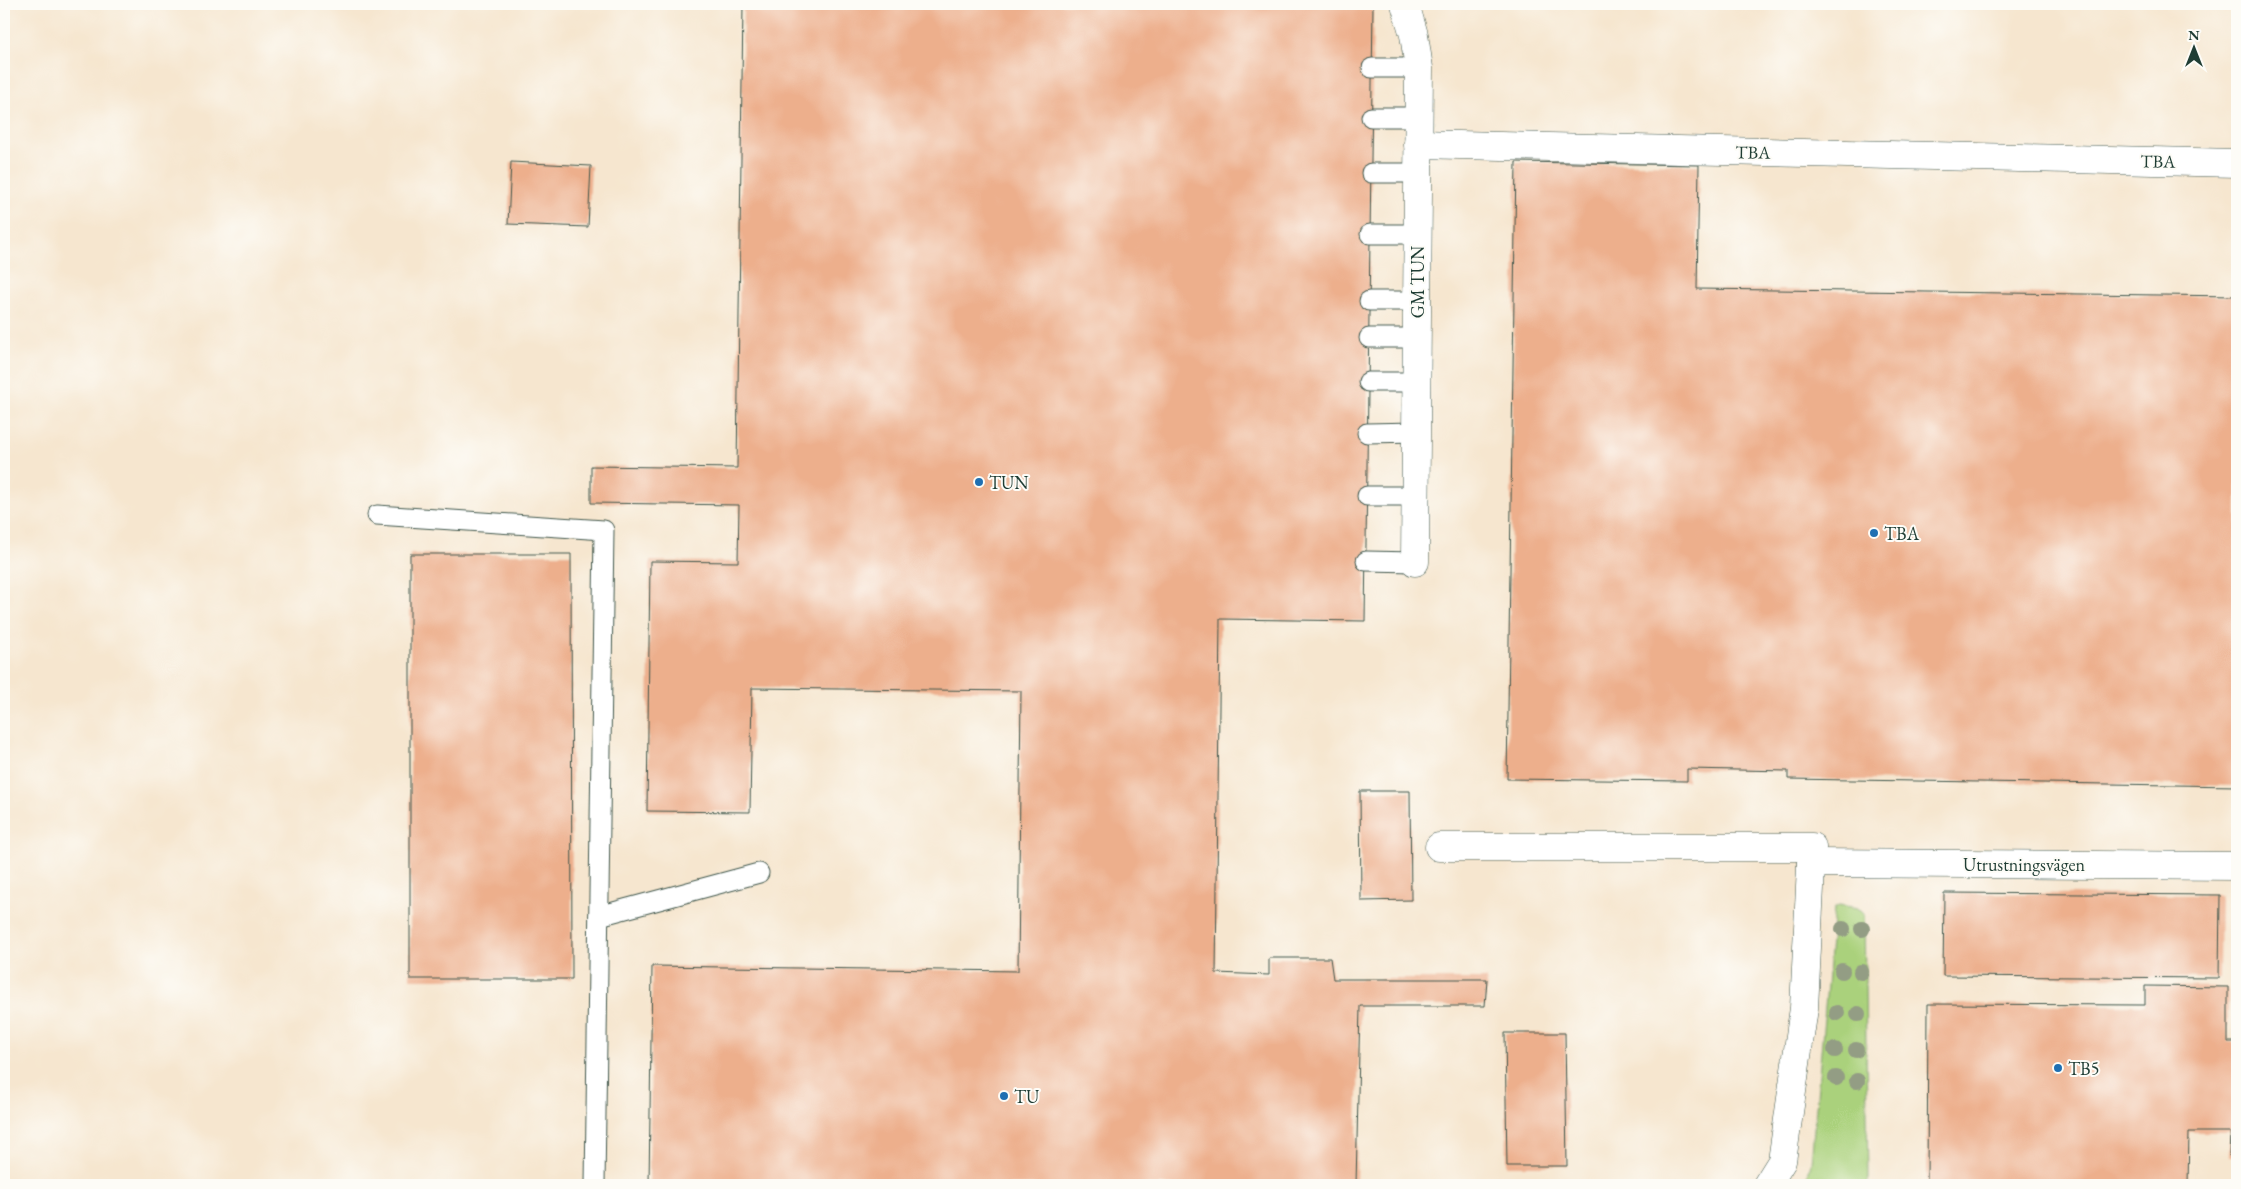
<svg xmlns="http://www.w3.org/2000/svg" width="2241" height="1189" viewBox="0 0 2241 1189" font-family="'EB Garamond',serif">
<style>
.green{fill:#aad17b;stroke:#648758}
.building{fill:#edaf8c}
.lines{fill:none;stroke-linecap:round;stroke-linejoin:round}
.service-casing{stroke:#3f564b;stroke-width:21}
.minor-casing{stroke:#3f564b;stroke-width:29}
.service{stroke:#fff;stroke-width:19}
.minor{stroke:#fff;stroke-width:28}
.tree{fill:#939d84}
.poi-dot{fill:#1f6fb2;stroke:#fdfcf7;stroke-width:2}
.labels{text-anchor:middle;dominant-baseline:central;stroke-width:4;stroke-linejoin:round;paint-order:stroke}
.street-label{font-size:18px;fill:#1f3d34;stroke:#fdfcf7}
.poi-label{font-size:18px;fill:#1f3d34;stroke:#fdfcf7;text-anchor:start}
</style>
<rect width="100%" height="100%" fill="#fdfcf7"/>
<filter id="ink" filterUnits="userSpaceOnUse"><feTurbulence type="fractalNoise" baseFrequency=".02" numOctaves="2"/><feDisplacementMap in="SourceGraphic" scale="10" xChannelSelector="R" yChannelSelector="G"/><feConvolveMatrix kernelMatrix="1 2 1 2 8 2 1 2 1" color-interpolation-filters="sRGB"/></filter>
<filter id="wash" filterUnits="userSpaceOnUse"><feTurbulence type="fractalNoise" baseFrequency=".0096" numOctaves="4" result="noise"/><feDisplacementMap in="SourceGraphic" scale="20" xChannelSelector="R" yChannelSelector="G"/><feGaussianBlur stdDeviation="1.12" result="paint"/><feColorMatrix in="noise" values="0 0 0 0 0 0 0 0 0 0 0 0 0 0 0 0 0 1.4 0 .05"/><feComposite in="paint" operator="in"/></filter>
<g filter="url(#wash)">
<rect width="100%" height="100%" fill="#f6e6cf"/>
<polygon class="green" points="1839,905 1858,908 1864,914 1868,1179 1866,1185 1805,1185 1811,1163 1834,908"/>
<g id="blocks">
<g class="building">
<polygon points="743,4 1271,4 1373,6 1365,621 1220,619 1216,973 1269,975 1269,958 1330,958 1333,979 1487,979 1485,1006 1360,1006 1356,1185 649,1185 652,966 1018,971 1021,691 752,688 750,812 647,811 650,561 738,562 739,505 591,503 591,466 737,468"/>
<polygon points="511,162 591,166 588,227 508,224"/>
<polygon points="1516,162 1699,165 1697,289 2237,296 2237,786 1788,779 1788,771 1687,769 1687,781 1507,779"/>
<polygon points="410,554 571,554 572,979 410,979"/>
<polygon points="1360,791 1410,791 1411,900 1361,901"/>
<polygon points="1944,893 2220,895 2219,978 1943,976"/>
<polygon points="2145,986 2228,987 2228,1042 2237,1042 2237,1156 2229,1156 2230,1132 2189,1132 2188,1185 1927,1185 1928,1004 2145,1005"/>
<polygon points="1505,1033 1565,1033 1567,1166 1507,1166"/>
</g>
</g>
</g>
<g filter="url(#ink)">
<use href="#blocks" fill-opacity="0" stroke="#3f564b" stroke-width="1"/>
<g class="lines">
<defs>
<g id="service">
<polyline points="1372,68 1419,68"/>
<polyline points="1371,117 1418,117"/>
<polyline points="1371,173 1418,173"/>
<polyline points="1370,234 1417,234"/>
<polyline points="1369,301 1417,301"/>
<polyline points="1369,338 1416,338"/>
<polyline points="1368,382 1416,382"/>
<polyline points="1367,433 1416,432"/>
<polyline points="1367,496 1415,496"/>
<polyline points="377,515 604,530 595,1185"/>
<polyline points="1366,561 1415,562"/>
<polyline points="599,916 759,873"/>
</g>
<g id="minor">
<polyline points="1405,4 1414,35 1419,68 1415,562"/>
<polyline points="1418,144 2237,163"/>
<polyline points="1439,847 1812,847 1804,1008 1782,1161 1767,1185"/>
<polyline points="1811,863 2237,866"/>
</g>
</defs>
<use href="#service" class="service-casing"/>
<use href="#minor" class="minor-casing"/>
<use href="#service" class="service"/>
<use href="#minor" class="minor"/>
</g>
<g class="tree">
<circle cx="1843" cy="929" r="8"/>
<circle cx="1862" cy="929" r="8"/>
<circle cx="1842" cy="971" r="8"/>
<circle cx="1861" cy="972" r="8"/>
<circle cx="1837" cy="1013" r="8"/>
<circle cx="1858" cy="1014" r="8"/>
<circle cx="1835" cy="1050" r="8"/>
<circle cx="1856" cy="1050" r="8"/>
<circle cx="1836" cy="1078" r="8"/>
<circle cx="1857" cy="1081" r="8"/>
</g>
</g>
<g class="poi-dot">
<circle cx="979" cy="482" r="5"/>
<circle cx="1874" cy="533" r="5"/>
<circle cx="2058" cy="1068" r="5"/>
<circle cx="1004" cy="1096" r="5"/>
</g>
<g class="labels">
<g class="street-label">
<text transform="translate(1753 152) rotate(1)">TBA</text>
<text transform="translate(2158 161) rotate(1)">TBA</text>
<text transform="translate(1417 282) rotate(-90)">GM TUN</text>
<text x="2024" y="864">Utrustningsvägen</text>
</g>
<g class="poi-label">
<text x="989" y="482">TUN</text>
<text x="1884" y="533">TBA</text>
<text x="2068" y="1068">TB5</text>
<text x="1014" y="1096">TU</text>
</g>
</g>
<rect width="2241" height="1189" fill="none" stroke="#fdfcf7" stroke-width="20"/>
<g transform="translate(2194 48)" stroke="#fdfcf7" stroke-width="4" paint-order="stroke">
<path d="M0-4L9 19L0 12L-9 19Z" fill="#1f3d34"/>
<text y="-8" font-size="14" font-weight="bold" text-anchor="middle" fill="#1f3d34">N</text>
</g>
</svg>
